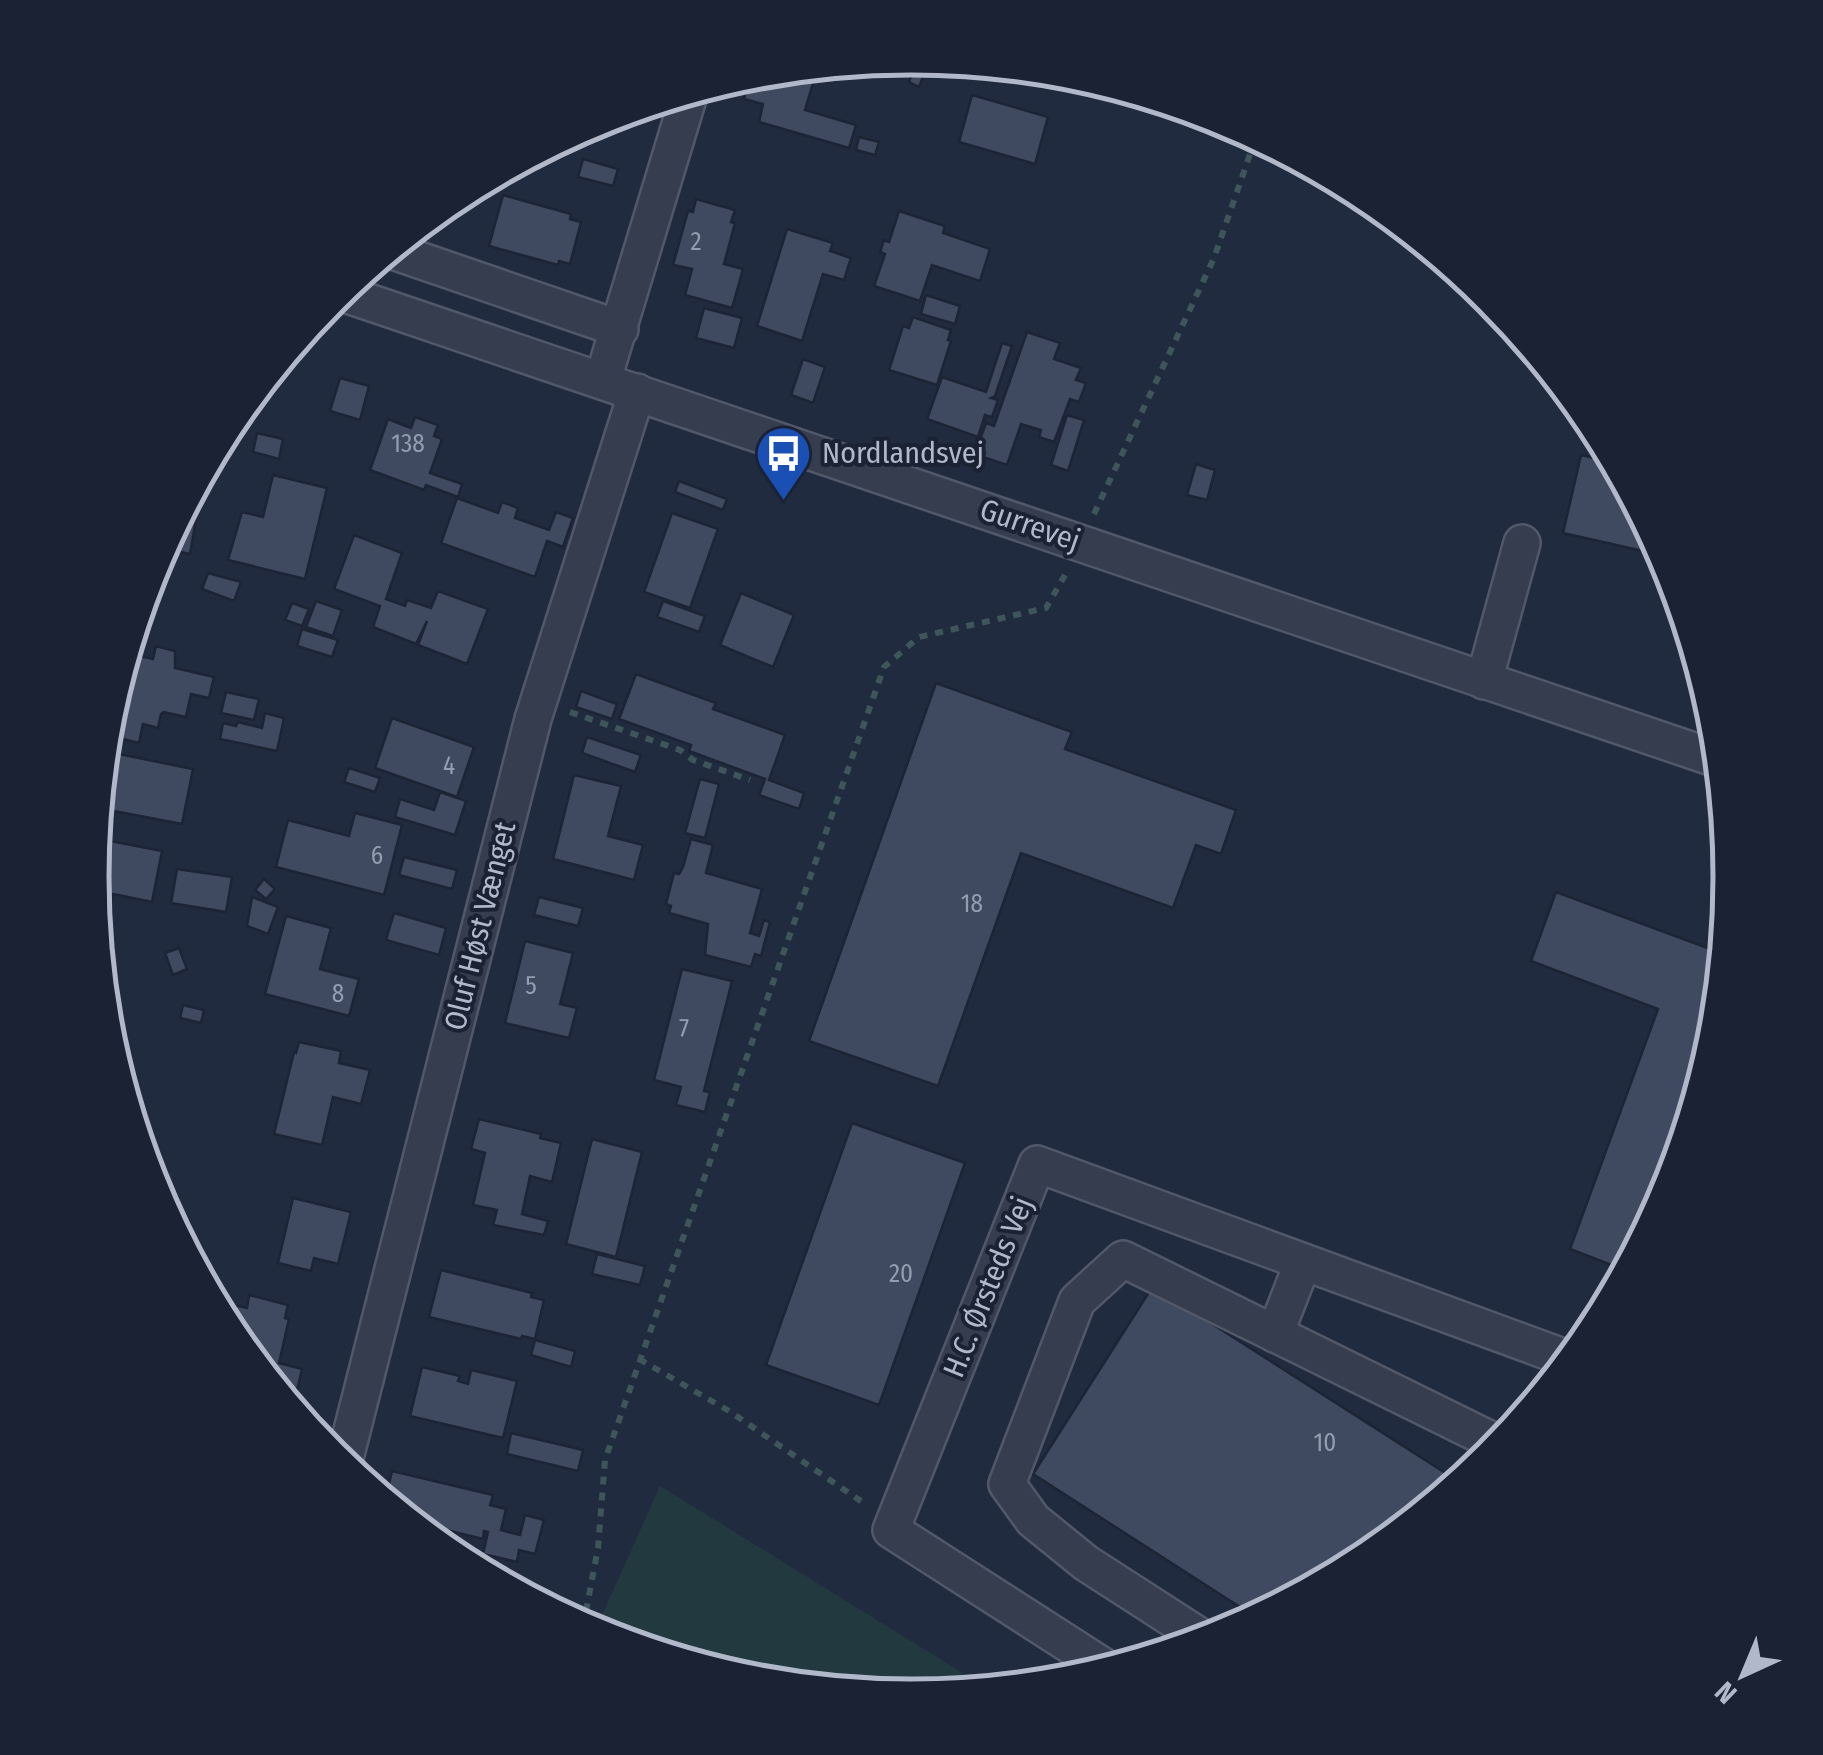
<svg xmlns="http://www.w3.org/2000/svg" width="1823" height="1755" viewBox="0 0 1823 1755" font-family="'Fira Sans Condensed',sans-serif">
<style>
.green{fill:#233940}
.building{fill:#3f4a61;stroke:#1c2435;stroke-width:2.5}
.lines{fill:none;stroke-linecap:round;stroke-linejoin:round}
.minor-casing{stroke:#505869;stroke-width:40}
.path{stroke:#3e555a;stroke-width:6;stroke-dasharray:8 8;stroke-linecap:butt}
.minor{stroke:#353d4f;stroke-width:35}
.labels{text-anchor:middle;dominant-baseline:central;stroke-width:8;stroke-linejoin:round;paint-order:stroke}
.number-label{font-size:25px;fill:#949cb0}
.poi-label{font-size:30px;fill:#b1b8ca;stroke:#1a2233;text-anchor:start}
.street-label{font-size:30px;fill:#b1b8ca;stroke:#1a2233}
.rim{fill:none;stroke:#b1b8ca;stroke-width:5}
</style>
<rect width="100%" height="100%" fill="#212b3f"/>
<polygon class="green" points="660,1486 990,1690 911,1697 751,1682 594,1633"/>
<g class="building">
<polygon points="917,60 928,64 919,87 909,82"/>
<polygon points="813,67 810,78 814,80 805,110 856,125 849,148 759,122 763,104 744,99 751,73"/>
<polygon points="972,95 1048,117 1035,164 959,142"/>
<polygon points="603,118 596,143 569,135 598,120"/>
<polygon points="859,137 879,142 875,155 856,150"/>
<polygon points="583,159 618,169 613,186 578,177"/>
<polygon points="503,195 571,214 570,219 581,222 570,264 559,261 558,265 489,246"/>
<polygon points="696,199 735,210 731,222 735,223 724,264 743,269 732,308 685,295 692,269 673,265 688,211 693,212"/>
<polygon points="899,211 945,226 943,233 990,249 980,281 932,265 920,301 874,286 885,254 880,252 884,240 889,242"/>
<polygon points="787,229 833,243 830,251 851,258 844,280 823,274 802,341 757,326"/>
<polygon points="926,295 960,306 955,324 921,314"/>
<polygon points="704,308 742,318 734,348 696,338"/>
<polygon points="913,317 951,330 948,340 951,341 937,385 889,370 903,326 909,328"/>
<polygon points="1027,332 1060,343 1054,359 1081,368 1076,380 1086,383 1079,402 1070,399 1054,442 1039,437 1041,430 1021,424 1007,465 983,457 985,453 976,450 986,423 994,426"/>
<polygon points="1002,343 1012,346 995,396 991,398 998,400 992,417 985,415 978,437 927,419 942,377 986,392"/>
<polygon points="803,359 825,367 813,403 791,395"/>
<polygon points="340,378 369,386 360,420 330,411"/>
<polygon points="262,382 257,410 242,407"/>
<polygon points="1067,415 1084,420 1068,471 1051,465"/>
<polygon points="415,417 438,425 434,436 442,439 430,473 462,484 458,497 426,485 424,490 370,470 388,419 411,428"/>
<polygon points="257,433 283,439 279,459 253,452"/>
<polygon points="1581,455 1615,463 1665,556 1563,533"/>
<polygon points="1196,464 1215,470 1207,500 1187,495"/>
<polygon points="273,475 327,488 305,579 228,560 242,512 263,517"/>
<polygon points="679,481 727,499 723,510 675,492"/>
<polygon points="457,498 498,513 502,502 518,508 515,518 549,530 556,512 573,518 563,547 547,541 535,577 441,543"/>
<polygon points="185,505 198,508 190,554 162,548"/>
<polygon points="672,513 718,529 690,608 644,592"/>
<polygon points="354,535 402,553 386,599 405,606 407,600 431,608 438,591 488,609 467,664 418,645 427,621 416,644 373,627 380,606 334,589"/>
<polygon points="208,573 241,582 234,601 202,589"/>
<polygon points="741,593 794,615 773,667 720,645"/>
<polygon points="316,601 342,610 333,636 306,627"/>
<polygon points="663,601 705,616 699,632 657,617"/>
<polygon points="292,603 309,609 302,626 285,620"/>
<polygon points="302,629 338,640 332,657 297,646"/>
<polygon points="156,646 175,651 175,668 214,677 209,698 191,694 186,717 164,712 161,714 158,728 143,724 139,743 115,737 112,749 104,747 108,716 120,719 123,705 112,703 127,653 153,659"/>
<polygon points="636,674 716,703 713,709 785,735 769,780 804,793 799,809 759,795 765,779 689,751 691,745 619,719"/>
<polygon points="936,683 1072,732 1065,749 1236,810 1221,854 1196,845 1173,908 1021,853 938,1086 809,1041"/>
<polygon points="581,691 617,704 612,719 576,707"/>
<polygon points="226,692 259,699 254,720 221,713"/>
<polygon points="265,713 284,718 277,751 220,739 223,723 236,726 238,722 262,728"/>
<polygon points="392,718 474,747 457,797 375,768"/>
<polygon points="587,737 641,755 635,772 582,753"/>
<polygon points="109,752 193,769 182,824 98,808"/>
<polygon points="349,768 380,778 375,792 344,782"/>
<polygon points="574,775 621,786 608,836 643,845 634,880 553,859"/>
<polygon points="700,779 719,784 705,838 685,833"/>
<polygon points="440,792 466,801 455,835 395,817 400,799 434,810"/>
<polygon points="355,813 402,825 384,895 276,867 288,820 349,836"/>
<polygon points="95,838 162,851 152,902 113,894 105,933 99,932 98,939 92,877"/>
<polygon points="691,839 713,845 706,873 762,889 750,933 759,936 764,920 770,922 761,956 755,954 751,967 705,955 708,924 669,913 671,906 666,904 674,873 679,874 683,867"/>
<polygon points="404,857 457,870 452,889 399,875"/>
<polygon points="177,869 232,877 226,912 171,903"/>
<polygon points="264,879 275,889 266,899 255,890"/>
<polygon points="1556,892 1724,954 1716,1038 1669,1192 1627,1271 1570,1249 1658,1009 1531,961"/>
<polygon points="252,897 278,907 268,934 247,926"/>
<polygon points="539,897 583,908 578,926 534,915"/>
<polygon points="394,913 446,928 439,955 386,940"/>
<polygon points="286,916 331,928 320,969 359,979 349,1016 265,994"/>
<polygon points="525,941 573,953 560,1004 577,1008 569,1038 505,1023"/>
<polygon points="179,948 187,969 173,975 165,953"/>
<polygon points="682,969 732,981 704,1091 710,1092 705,1112 676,1105 681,1087 654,1080"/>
<polygon points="183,1005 204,1010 201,1023 180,1018"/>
<polygon points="299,1042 341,1051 339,1063 370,1070 361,1104 333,1097 322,1145 274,1134 294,1052 296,1053"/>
<polygon points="479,1119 541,1134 540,1138 561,1143 552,1182 530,1176 522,1214 548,1221 544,1235 493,1225 497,1210 473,1205 485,1153 471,1149"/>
<polygon points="852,1123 965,1163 879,1405 766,1365"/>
<polygon points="592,1139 642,1152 616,1257 566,1244"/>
<polygon points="293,1198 351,1212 338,1264 314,1258 311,1271 278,1263"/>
<polygon points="597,1254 645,1266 640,1285 592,1274"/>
<polygon points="441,1270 532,1293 531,1297 544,1300 535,1339 522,1336 521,1339 429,1317"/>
<polygon points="1153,1286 1461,1483 1367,1560 1257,1618 1033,1474"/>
<polygon points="249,1295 288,1305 285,1318 289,1319 279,1363 302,1369 297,1390 271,1383 261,1371 263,1362 251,1359 229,1333 212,1300 247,1308"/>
<polygon points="535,1340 575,1351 571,1367 531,1355"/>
<polygon points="422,1367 460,1376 458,1381 468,1384 471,1370 517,1381 503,1438 410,1416"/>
<polygon points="511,1433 583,1450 578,1471 507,1454"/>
<polygon points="392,1471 493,1495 490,1505 506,1509 501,1530 520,1535 525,1515 544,1520 535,1554 519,1550 517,1562 483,1554 488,1532 484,1531 483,1539 409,1521 385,1501"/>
</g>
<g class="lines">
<defs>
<g id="minor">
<polyline points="390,250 620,329"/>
<polyline points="339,292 1720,760"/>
<polyline points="603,379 690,92"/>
<polyline points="1484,681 1522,543"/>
<polyline points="1275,1334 1303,1262"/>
<polyline points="343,1466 533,719 637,392"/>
<polyline points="1207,1641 1086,1563 1033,1520 1007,1484 1077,1301 1123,1259 1501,1445"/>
<polyline points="1109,1670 891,1530 1037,1164 1571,1360"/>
</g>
</defs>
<use href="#minor" class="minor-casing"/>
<g class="path">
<polyline points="1094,514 1214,258 1256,137"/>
<polyline points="570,712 680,750 693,760 750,780"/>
<polyline points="639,1359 729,1411 865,1504"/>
<polyline points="583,1627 598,1548 605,1460 884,667 919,637 1046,608 1065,575"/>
</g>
<use href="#minor" class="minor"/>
</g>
<defs>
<symbol id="bus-pin" viewBox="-11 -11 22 30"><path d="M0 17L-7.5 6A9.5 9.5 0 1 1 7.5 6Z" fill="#1a4fb4" stroke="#1a2233"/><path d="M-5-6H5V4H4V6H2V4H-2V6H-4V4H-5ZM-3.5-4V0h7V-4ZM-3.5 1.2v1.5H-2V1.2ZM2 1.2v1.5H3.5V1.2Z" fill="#fff"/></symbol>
</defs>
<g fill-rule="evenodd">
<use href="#bus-pin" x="752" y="422" width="63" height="86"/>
</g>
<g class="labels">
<g class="number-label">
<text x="696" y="242">2</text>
<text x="408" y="444">138</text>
<text x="449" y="766">4</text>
<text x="377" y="856">6</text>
<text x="972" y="904">18</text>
<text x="531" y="986">5</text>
<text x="338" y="994">8</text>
<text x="684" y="1029">7</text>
<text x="901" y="1274">20</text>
<text x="1325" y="1443">10</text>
</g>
<g class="poi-label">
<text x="822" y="453">Nordlandsvej</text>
</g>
<g class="street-label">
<text transform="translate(1030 525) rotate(19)">Gurrevej</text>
<text transform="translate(480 926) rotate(-76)">Oluf Høst Vænget</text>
<text transform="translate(988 1287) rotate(-68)">H.C. Ørsteds Vej</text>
</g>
</g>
<path d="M0 0H1823V1755H0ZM109 877a802 802 0 1 1 1604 0a802 802 0 1 1-1604 0Z" fill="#1a2233" fill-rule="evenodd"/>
<path class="rim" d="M109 877a802 802 0 1 1 1604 0a802 802 0 1 1-1604 0Z"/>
<g transform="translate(1743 1675) rotate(224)" stroke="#1a2233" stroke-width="8" paint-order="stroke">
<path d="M0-8L18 38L0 25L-18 38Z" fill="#b1b8ca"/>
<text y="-15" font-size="28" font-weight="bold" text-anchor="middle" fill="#b1b8ca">N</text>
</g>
</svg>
